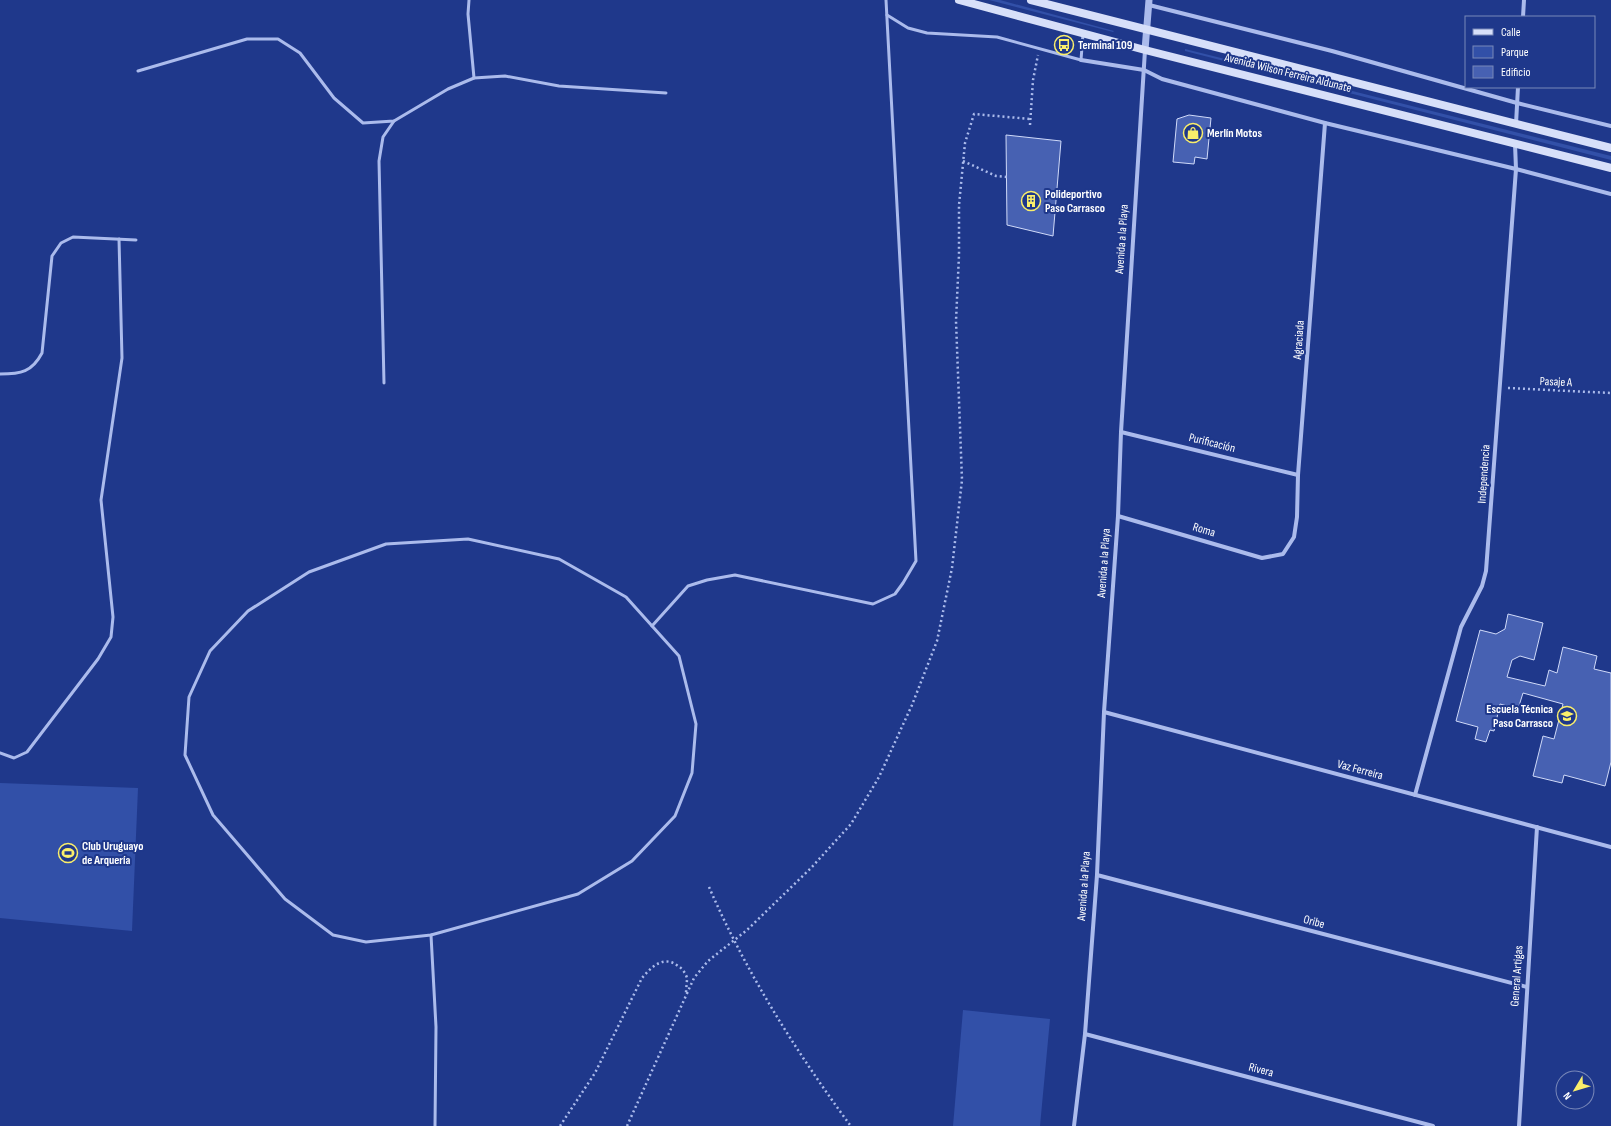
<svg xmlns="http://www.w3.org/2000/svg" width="1611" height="1126" viewBox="0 0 1611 1126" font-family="'Sofia Sans Condensed',sans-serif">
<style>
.green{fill:#3250a8}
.building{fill:#4761b2;stroke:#d0daf9}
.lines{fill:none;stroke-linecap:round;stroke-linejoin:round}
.path{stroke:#abbbec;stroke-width:2.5;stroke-dasharray:2 3;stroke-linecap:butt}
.service{stroke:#abbbec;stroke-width:3}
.minor{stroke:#abbbec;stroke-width:4}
.tertiary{stroke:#abbbec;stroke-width:7}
.secondary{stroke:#d7dff9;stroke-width:8}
.labels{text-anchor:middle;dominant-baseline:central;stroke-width:4;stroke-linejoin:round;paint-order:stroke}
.poi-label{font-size:12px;font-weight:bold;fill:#fff;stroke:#1f388b;text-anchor:start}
.street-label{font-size:12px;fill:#fff;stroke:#1f388b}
</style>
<rect width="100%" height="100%" fill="#1f388b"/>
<g class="green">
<polygon points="989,0 1000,0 1114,31 1113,32"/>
<polygon points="1185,49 1611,156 1611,160 1185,51"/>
<polygon points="0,783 138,788 132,931 0,918"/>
<polygon points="963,1010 1050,1019 1040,1126 953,1126"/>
</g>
<g class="building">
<polygon points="1189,115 1211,118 1207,159 1195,157 1194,164 1173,162 1177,119"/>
<polygon points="1006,135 1061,141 1053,236 1007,225"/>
<polygon points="1508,614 1543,623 1534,660 1520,656 1512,660 1507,677 1545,686 1549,670 1557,673 1563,647 1597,656 1594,669 1611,673 1611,762 1605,786 1564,775 1562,783 1533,776 1543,736 1554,739 1563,704 1523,693 1518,709 1500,704 1494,731 1490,730 1486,742 1475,739 1478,727 1456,721 1480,630 1496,634 1505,629"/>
</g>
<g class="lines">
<g class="path">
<polyline points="1030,125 1033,80 1038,55"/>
<polyline points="963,161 996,176 1007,177"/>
<polyline points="1508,388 1611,393"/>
<path d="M709,887c37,85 86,163 141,238"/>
<path d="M560,1126l35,-53 47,-95c10,-12 22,-23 36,-12 4,2 8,8 9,12 0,5 -1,11 -1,16"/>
<polyline points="627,1126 694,978 708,961 747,930 811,868 851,824 879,777 912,705 937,641 952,568 962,480 956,321 959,255 959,205 965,143 974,114 1030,119"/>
</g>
<g class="service">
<polyline points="469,0 468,14 474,78"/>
<polyline points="887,15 908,28 927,33 997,37 1081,60 1083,34"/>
<polyline points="138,71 247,39 278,39 300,53 334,98 363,123 394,121 448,89 474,78 505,76 559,86 666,93"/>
<path d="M0,374c21,0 32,-2 42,-21l10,-97 9,-13 12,-6 63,3"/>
<polyline points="384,383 379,161 383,137 394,121"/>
<polygon points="468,539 559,559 626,597 679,656 696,724 692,773 675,816 632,861 578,894 431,935 366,942 333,935 285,899 213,815 185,755 189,697 210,651 248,611 309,572 386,544"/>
<polyline points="652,626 688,586 707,580 735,575 873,604 895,594 903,583 916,561 886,0"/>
<polyline points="0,753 14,758 27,752 98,659 111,637 113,617 101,500 122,358 119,239"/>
<polyline points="431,935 436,1027 435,1126"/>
</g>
<g class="minor">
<polyline points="1149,5 1332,51 1517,103 1611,126"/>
<polyline points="1523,17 1524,0"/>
<polyline points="1081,60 1144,70 1162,79 1325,123 1516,169 1611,194"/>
<polyline points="1516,124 1518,87"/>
<polyline points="1121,432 1298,475"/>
<polyline points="1118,516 1262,558 1283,554 1294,537 1297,517 1298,475 1325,123"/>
<polyline points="1104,712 1611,847"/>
<polyline points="1415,795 1461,627 1482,586 1486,571 1516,169 1515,144"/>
<polyline points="1097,875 1527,987"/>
<polyline points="1085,1034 1433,1126"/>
<polyline points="1074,1126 1085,1034 1097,875 1104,712 1118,516 1121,432 1145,50"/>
<polyline points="1519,1126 1537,827"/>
</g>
<polyline class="tertiary" points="1145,50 1149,0"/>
<g class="secondary">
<polyline points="959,0 1145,50 1611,168"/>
<polyline points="1031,0 1611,148"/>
</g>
</g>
<defs>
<symbol id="bus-ring" viewBox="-11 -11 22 22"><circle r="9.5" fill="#1f388b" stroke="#faee6b" stroke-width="1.5"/><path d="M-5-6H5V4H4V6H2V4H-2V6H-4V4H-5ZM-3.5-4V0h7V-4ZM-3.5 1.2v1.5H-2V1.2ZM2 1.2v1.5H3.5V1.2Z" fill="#faee6b"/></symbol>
<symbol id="shop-ring" viewBox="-11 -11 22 22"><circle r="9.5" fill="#1f388b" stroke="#faee6b" stroke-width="1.5"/><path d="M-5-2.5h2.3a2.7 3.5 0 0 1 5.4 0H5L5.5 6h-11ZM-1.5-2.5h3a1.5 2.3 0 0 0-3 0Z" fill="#faee6b"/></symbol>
<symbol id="building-ring" viewBox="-11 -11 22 22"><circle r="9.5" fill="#1f388b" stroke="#faee6b" stroke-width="1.5"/><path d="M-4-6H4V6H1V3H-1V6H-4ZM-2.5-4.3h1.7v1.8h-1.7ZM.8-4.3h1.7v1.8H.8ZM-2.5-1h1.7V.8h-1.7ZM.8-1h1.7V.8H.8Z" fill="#faee6b"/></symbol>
<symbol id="school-ring" viewBox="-11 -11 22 22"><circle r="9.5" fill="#1f388b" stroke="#faee6b" stroke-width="1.5"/><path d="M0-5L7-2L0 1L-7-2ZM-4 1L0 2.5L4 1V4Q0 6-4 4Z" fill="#faee6b"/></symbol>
<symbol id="stadium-ring" viewBox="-11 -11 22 22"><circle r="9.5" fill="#1f388b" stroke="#faee6b" stroke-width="1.5"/><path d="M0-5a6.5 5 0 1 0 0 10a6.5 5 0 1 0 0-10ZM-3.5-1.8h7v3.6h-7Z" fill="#faee6b"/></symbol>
</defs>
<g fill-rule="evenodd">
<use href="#bus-ring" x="1053" y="34" width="22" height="22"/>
<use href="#shop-ring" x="1182" y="122" width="22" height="22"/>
<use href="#building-ring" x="1020" y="190" width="22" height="22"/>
<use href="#school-ring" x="1556" y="705" width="22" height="22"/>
<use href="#stadium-ring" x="57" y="842" width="22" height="22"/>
</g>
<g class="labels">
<g class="poi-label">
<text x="1078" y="45">Terminal 109</text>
<text x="1207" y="133">Merlín Motos</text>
<text x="1045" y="194">Polideportivo<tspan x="1045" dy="14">Paso Carrasco</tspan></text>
<text x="1553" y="709" text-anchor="end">Escuela Técnica<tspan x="1553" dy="14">Paso Carrasco</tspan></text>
<text x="82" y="846">Club Uruguayo<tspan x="82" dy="14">de Arquería</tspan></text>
</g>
<g class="street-label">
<text transform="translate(1288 73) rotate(14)">Avenida Wilson Ferreira Aldunate</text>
<text transform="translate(1122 239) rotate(-86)">Avenida a la Playa</text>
<text transform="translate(1299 340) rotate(-86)">Agraciada</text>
<text transform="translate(1556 382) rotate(3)">Pasaje A</text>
<text transform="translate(1212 443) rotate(14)">Purificación</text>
<text transform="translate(1484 474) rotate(-86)">Independencia</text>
<text transform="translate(1204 530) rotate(17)">Roma</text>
<text transform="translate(1104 563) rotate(-86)">Avenida a la Playa</text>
<text transform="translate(1360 770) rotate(15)">Vaz Ferreira</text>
<text transform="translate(1084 886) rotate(-86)">Avenida a la Playa</text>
<text transform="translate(1314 922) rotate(15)">Oribe</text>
<text transform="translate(1517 976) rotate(-86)">General Artigas</text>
<text transform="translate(1261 1070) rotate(15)">Rivera</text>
</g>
</g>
<rect x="1465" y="16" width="130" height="72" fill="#1f388b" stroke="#7988b9"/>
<rect x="1473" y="29" width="20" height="6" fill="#d7dff9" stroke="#7988b9"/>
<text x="1501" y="36" font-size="12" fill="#ffffff">Calle</text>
<rect x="1473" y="46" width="20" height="12" fill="#3250a8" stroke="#7988b9"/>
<text x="1501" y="56" font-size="12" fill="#ffffff">Parque</text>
<rect x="1473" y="66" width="20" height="12" fill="#4761b2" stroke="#7988b9"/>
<text x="1501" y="76" font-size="12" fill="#ffffff">Edificio</text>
<g transform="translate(1575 1090) rotate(232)"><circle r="19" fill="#1f388b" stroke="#7988b9"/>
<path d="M0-3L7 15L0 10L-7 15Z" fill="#faee6b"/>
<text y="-6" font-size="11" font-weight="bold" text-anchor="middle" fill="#ffffff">N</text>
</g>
</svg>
